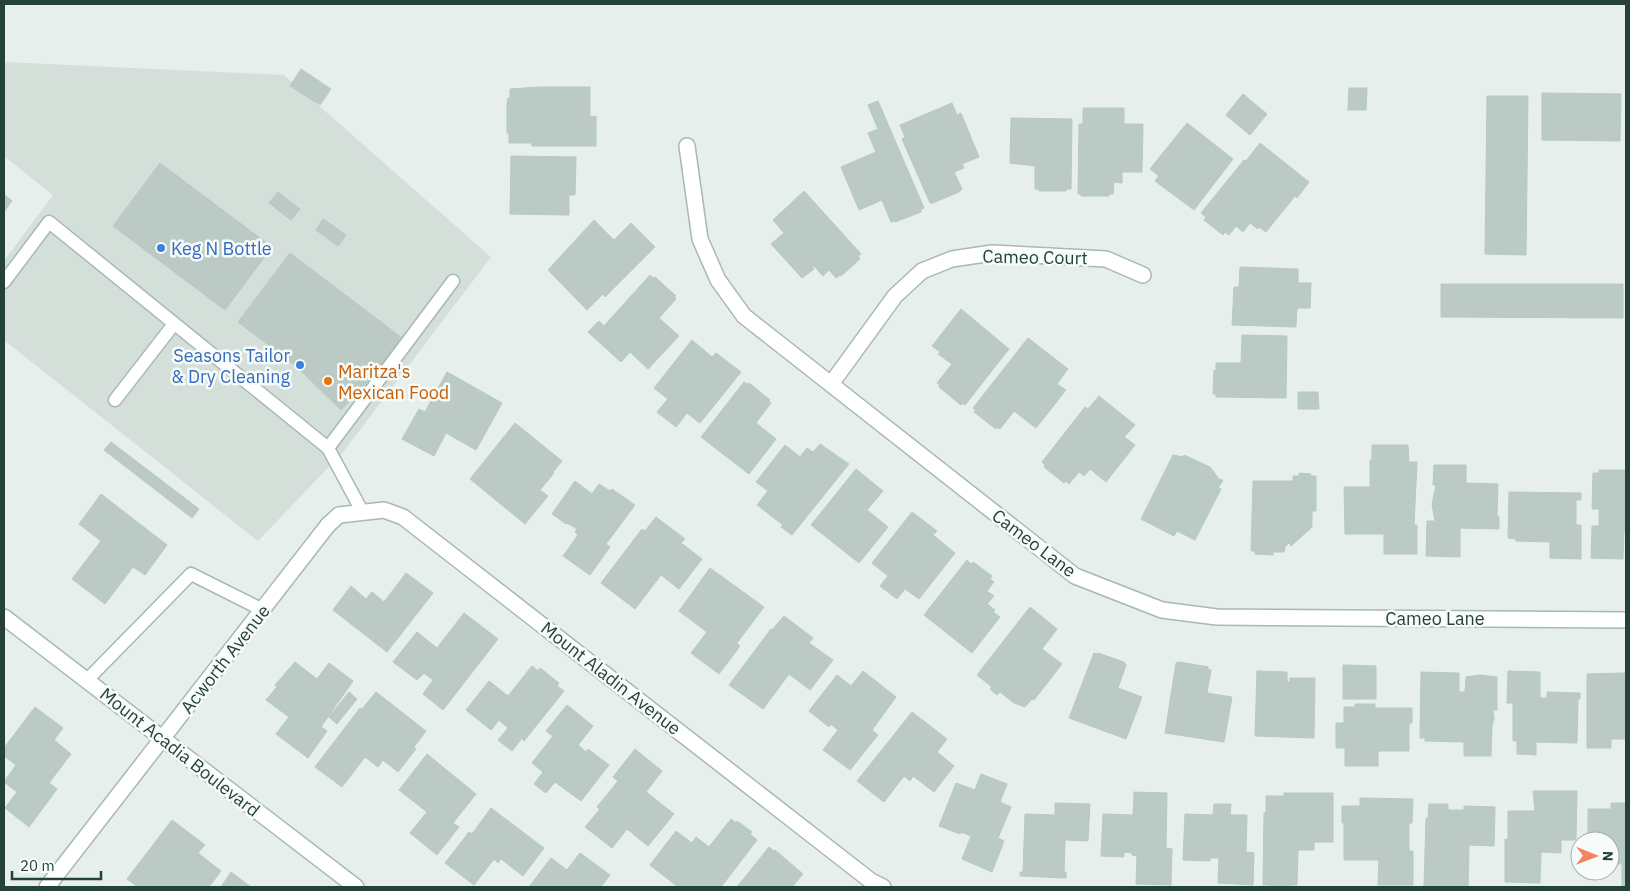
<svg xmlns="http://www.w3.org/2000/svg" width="1630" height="891" viewBox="0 0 1630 891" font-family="'IBM Plex Sans',sans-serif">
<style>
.built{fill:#d4dfda}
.building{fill:#bbcac4;stroke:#b8c9c2}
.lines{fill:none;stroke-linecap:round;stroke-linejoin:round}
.service-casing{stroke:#a8b8b2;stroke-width:15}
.minor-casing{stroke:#a8b8b2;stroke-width:18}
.tertiary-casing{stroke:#a8b8b2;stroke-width:18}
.secondary-casing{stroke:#a4bbb3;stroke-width:18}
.service{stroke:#fff;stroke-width:12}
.minor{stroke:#fff;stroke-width:15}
.tertiary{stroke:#fff;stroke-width:15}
.secondary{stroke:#fff;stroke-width:15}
.shop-dot{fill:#3f7fe0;stroke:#f7fbf9;stroke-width:2}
.food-dot{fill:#e8710a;stroke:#f7fbf9;stroke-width:2}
.labels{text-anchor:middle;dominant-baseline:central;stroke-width:5;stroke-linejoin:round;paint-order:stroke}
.shop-label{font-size:18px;fill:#366cbe;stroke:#f7fbf9;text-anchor:start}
.street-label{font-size:18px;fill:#24423a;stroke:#f7fbf9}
.food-label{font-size:18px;fill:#c56008;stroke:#f7fbf9;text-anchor:start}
</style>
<rect width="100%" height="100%" fill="#e6efeb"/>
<polygon class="built" points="4,62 284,75 491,257 344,451 258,541 4,340 4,261 53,195 4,156"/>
<g class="building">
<polygon points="301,69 331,89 320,105 290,86"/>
<polygon points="540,87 590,87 590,117 596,116 596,146 532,146 531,143 509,143 509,133 507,133 507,103 508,98 510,98 510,89"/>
<polygon points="1349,88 1367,88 1366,110 1348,110"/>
<polygon points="1542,93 1621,94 1620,141 1542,140"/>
<polygon points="1243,94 1267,114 1250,135 1226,115"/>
<polygon points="1487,96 1528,96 1526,255 1485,254"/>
<polygon points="878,101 924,208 921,209 921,212 895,222 895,221 891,222 882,200 859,210 841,167 876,152 868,133 878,129 868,105"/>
<polygon points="952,103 957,115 961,113 979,157 962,164 964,168 954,172 962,189 959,192 933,203 930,203 902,139 905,137 900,125"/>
<polygon points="1083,108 1124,108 1124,124 1143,124 1142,172 1122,172 1122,183 1114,182 1113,194 1109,194 1109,196 1081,196 1081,194 1078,194 1079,124 1083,124"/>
<polygon points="1011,118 1072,119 1071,189 1066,189 1066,191 1039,191 1039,189 1035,189 1035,166 1010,163"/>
<polygon points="1187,123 1233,159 1194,210 1155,181 1159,176 1150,169"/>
<polygon points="1260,143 1309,182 1297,198 1295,196 1266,232 1259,227 1258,229 1250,223 1243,232 1236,226 1229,235 1225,232 1223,235 1204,220 1206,217 1201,213 1244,160 1246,161"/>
<polygon points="511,156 576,157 575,195 569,195 569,215 510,214"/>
<polygon points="160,163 272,247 225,310 113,226"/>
<polygon points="804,191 861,254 858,256 860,259 841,276 840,275 836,278 829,270 823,276 814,266 812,268 814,269 802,278 771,244 784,233 773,220"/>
<polygon points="278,192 300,209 291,220 269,203"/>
<polygon points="4,194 12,201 4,212"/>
<polygon points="323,219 346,235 338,246 316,230"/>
<polygon points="594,220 614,240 631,223 655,247 605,297 603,294 587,310 548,270"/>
<polygon points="290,253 402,338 381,367 341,410 296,366 238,322"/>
<polygon points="1240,267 1298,269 1298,283 1311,283 1310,308 1297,308 1296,327 1232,325 1234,287 1239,287"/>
<polygon points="650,275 653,278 655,277 676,296 674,297 676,299 659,318 679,336 648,369 630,352 621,362 588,332 599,321 604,326"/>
<polygon points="1441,284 1623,284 1623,318 1441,317"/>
<polygon points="961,309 1009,349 965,405 962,403 961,405 939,387 940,385 937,383 952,364 938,354 940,352 932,346"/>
<polygon points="1242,335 1287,336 1286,398 1216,397 1216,394 1213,394 1214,370 1216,371 1216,363 1241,363"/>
<polygon points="1028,338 1068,369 1057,384 1066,390 1036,428 1014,411 1000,429 997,427 996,429 974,412 976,410 973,408"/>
<polygon points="692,340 712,357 716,353 741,372 700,423 687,413 676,427 657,412 668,399 654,388"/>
<polygon points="447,372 502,403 476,450 446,433 434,456 402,439 419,409 425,412"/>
<polygon points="744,382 747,384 749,383 770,400 768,401 771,403 756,423 776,439 749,474 701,437"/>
<polygon points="1298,392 1318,392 1319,409 1298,409"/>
<polygon points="1099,396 1135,425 1124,437 1135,445 1106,482 1090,469 1084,476 1079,472 1069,484 1066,481 1064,483 1044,467 1045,465 1042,462 1085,407 1088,409"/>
<polygon points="515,423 562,461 553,472 554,473 540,490 548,496 525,524 470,479"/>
<polygon points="111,442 199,509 192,518 104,450"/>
<polygon points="820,444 849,464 792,535 781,527 783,525 757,505 768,491 756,482 785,445 800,457 807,448 813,452"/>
<polygon points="1372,445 1408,445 1409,462 1417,462 1414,525 1417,525 1417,554 1384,554 1384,534 1345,534 1344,487 1370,487 1370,460 1372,460"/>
<polygon points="1173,455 1183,457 1184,455 1210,467 1219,479 1223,480 1218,488 1221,489 1195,540 1177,531 1174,536 1141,519"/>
<polygon points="1434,465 1466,465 1466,483 1498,484 1497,516 1499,517 1499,529 1460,528 1460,557 1426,556 1427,521 1435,521 1432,504 1436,485 1433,485"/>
<polygon points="856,469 883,491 867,510 888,527 859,563 811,525"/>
<polygon points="1599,470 1626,470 1626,531 1624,531 1623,559 1591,558 1592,526 1599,526 1599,509 1592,509 1593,473 1599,473"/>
<polygon points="1299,473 1311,474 1310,476 1316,476 1316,511 1312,511 1312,527 1291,546 1289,543 1285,547 1284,552 1273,552 1273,555 1255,554 1255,551 1251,551 1253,481 1293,481 1293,476 1299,476"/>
<polygon points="575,481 592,494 599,484 610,491 612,489 635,505 606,544 610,547 590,575 563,556 578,535 575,532 577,529 567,523 566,524 552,514"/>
<polygon points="1509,492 1581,493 1581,500 1576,500 1576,525 1581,525 1581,559 1550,558 1550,542 1516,541 1516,539 1508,538"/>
<polygon points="101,494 167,545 145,575 133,567 105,604 72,579 101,541 79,524"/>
<polygon points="912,512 937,531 933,535 955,553 919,599 905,589 897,599 880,586 888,576 872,563"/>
<polygon points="656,517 685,539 681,543 702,559 679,589 661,575 635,609 601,583 642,529 645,531"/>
<polygon points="967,560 971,564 973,562 992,576 990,579 994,582 987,591 994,596 987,604 995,610 993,612 1000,617 972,653 924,615"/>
<polygon points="710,568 764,607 737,643 740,646 719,674 691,653 707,632 679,611"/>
<polygon points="406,573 433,593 387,652 333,610 351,586 366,599 372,592 384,602"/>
<polygon points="1030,607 1057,629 1042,649 1062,664 1034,700 1032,699 1025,707 1014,703 1000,692 997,695 990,689 992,687 977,675"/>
<polygon points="464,613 498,639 443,710 423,694 433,680 424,673 417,680 393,662 417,632 437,648"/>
<polygon points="784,616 813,638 809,643 833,660 810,690 789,674 763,709 729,685 771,629 772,630"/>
<polygon points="1094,653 1097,654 1098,653 1124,662 1126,665 1118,688 1142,697 1126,739 1069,718"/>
<polygon points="295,662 317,679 329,663 353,681 321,727 327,731 308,758 276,734 289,717 266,700 277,687 275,685"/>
<polygon points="1180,662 1208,667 1208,669 1211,670 1207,693 1232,697 1224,742 1165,733 1176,663"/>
<polygon points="1343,665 1376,666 1376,699 1343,699"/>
<polygon points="532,666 538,671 540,668 559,683 557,686 564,691 524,741 522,738 512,751 498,740 508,728 499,720 491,730 466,710 489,681 508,696"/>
<polygon points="863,671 896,697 872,730 878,735 850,770 823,750 838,730 831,724 829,727 809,711 837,675 851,686"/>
<polygon points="1257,671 1287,672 1287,682 1290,682 1290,678 1315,678 1314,738 1255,736"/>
<polygon points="1508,671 1540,672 1540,698 1547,698 1547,692 1580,693 1580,699 1578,699 1577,743 1536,742 1536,755 1517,754 1517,741 1513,741 1513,703 1507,703"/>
<polygon points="1421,672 1459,673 1459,692 1465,692 1466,677 1480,675 1497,677 1497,710 1493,710 1494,719 1492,725 1491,756 1464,756 1464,742 1425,741 1425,738 1420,738"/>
<polygon points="1626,673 1626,739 1611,739 1611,748 1587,748 1587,674"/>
<polygon points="349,692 357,699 337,724 329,717"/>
<polygon points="376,692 426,731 414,747 416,749 398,772 383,760 378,767 365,757 342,787 315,767 360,708 362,709"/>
<polygon points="1355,704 1375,704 1375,708 1412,708 1412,723 1409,723 1409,751 1378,751 1378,766 1345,766 1345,748 1336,748 1336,723 1344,723 1344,707 1355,707"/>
<polygon points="567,705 593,726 578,745 586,752 588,749 609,765 581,801 555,782 546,793 534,784 543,772 532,763 553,736 546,731"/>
<polygon points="35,707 63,728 54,740 71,754 49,783 57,789 29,827 5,808 17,792 4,782 16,765 4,756 4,748"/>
<polygon points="912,712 947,739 937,752 954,766 934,792 913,776 910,781 904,776 884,802 857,781"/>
<polygon points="635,749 662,771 646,792 674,814 648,846 627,829 612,848 585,827 600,809 597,807 618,781 613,777"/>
<polygon points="427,754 476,794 453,823 459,827 437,855 410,833 427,812 399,790"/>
<polygon points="981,774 1007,784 1000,802 1011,807 998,838 1004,841 992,872 962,859 971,836 961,832 960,834 939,826 956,783 975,790"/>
<polygon points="1533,791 1577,791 1576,840 1561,840 1561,853 1541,852 1540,883 1505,882 1505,839 1508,840 1508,811 1535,811"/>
<polygon points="1134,792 1167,793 1166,848 1172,849 1171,885 1136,884 1137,856 1132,855 1132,853 1124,852 1124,857 1101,856 1103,814 1133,815"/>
<polygon points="1284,793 1333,793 1333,842 1314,842 1314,850 1298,850 1297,885 1290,885 1290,887 1270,887 1270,885 1263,885 1264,813 1266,813 1266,796 1284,796"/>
<polygon points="1360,798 1413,799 1412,823 1409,823 1409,851 1413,851 1413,885 1378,885 1379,860 1344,860 1344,823 1342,823 1342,806 1360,806"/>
<polygon points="1055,803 1090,804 1088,841 1065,840 1064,872 1066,872 1066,878 1020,876 1020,872 1023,872 1025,814 1055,815"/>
<polygon points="1611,803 1626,803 1626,887 1622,887 1622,864 1610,864 1610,841 1588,841 1588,809 1611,809"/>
<polygon points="1214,804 1231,804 1230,815 1247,815 1246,852 1254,853 1253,885 1218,883 1219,858 1210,858 1210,861 1183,860 1185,814 1213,815"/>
<polygon points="1429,804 1448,804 1448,810 1464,810 1464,806 1495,807 1494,846 1469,845 1468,887 1424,887 1426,818 1428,819"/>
<polygon points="491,808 544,848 523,876 501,859 498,863 494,859 474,885 445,863 469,832 472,834"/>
<polygon points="731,819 736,823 737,821 752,832 750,834 757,840 721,887 701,887 699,886 698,887 678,887 650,865 676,831 692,843 696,837 709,847"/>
<polygon points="172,820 205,845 198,853 221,871 209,887 138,887 127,879"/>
<polygon points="769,847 774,851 775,850 803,874 792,887 737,887"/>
<polygon points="580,853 610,875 601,887 529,887 551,858 567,870"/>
<polygon points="231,872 251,887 221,887"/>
</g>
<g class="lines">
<defs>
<g id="service">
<polyline points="4,282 49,222 328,448 363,513"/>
<polyline points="115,400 174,324"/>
<polyline points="328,448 453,281"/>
<polyline points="87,680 191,574 263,610"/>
</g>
<g id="minor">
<polyline points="687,146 700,239 718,280 744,316 1075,576 1162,610 1217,617 1626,620"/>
<polyline points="831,384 895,296 922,271 952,259 992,253 1106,259 1143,275"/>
<polyline points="328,525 339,515 384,510 403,517 871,881 883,887"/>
</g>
<polyline id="tertiary" points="47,887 328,525"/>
<polyline id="secondary" points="4,617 356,887"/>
</defs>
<use href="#service" class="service-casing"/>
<use href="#minor" class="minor-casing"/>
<use href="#tertiary" class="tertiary-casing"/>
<use href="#secondary" class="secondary-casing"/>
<use href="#service" class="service"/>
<use href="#minor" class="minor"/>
<use href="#tertiary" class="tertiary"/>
<use href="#secondary" class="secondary"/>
</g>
<g class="shop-dot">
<circle cx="161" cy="248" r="5"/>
<circle cx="300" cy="365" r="5"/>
</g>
<circle class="food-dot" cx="328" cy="381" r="5"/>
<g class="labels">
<g class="shop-label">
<text x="171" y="248">Keg N Bottle</text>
<text x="290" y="355" text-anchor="end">Seasons Tailor<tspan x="290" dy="21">&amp; Dry Cleaning</tspan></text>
</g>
<g class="street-label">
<text transform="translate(1035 257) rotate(1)">Cameo Court</text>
<text transform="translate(1034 543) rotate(37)">Cameo Lane</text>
<text x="1435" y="618">Cameo Lane</text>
<text transform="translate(225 659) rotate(-52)">Acworth Avenue</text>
<text transform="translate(611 678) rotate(38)">Mount Aladin Avenue</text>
<text transform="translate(180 752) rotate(38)">Mount Acadia Boulevard</text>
</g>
<g class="food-label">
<text x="338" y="371">Maritza's<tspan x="338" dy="21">Mexican Food</tspan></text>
</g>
</g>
<rect width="1630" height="891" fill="none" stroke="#24423a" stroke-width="10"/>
<g transform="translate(1595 856) rotate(91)"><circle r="24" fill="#f7fbf9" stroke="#a3b1ad"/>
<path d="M0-4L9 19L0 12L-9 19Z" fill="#f4845f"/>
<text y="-8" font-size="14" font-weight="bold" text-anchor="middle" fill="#24423a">N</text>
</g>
<path d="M12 871v8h89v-8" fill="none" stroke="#24423a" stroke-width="2.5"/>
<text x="20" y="871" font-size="15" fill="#24423a" stroke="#f7fbf9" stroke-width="4" paint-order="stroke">20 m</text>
</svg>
